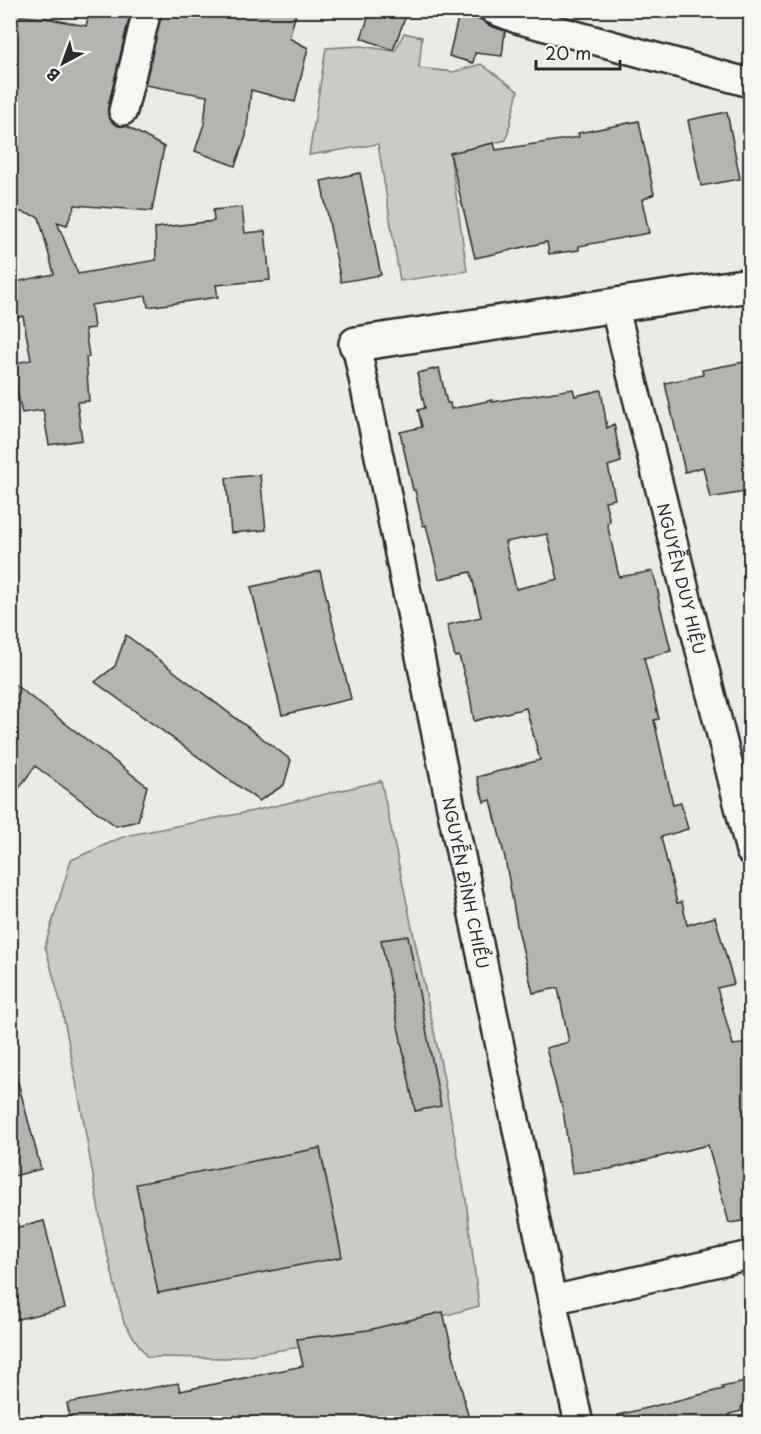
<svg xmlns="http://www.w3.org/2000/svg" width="761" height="1434" viewBox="0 0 761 1434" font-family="'Playpen Sans',sans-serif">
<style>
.grass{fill:#cacac7;stroke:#7a7a79;stroke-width:1.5}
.building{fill:#b4b4b1;stroke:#2b2b2b;stroke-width:1.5;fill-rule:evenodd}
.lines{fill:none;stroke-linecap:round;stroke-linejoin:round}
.street-casing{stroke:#2b2b2b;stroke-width:32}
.secondary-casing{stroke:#2b2b2b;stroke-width:38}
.street{stroke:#f6f6f2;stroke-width:27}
.secondary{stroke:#f6f6f2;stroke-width:33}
.labels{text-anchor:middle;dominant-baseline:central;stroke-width:4.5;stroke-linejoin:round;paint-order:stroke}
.street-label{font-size:16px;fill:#2b2b2b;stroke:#f6f6f2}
</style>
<rect width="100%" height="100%" fill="#eaeae6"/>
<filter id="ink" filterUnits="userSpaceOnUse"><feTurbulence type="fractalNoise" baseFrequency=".0167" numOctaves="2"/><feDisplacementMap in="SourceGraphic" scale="12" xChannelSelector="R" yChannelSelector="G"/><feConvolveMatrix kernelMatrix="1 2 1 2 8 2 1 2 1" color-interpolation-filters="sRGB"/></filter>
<g filter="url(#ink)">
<g class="grass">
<polygon points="404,33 422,37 419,68 453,72 481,64 518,91 506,140 450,153 467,271 400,281 378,144 309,155 326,48 361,46 395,51"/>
<polygon points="381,781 442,1069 466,1200 479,1306 368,1337 227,1358 147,1357 124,1323 104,1240 83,1118 61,1004 45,946 71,860 125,836 253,811"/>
</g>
<g class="building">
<polygon points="90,10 131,10 108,107 108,115 113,123 119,126 126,126 164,147 152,211 75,205 67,225 57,222 78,274 156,260 155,228 214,221 213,210 242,207 245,233 265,231 270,280 216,285 218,297 148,307 146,296 91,305 94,328 85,329 89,357 86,357 89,401 77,402 82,440 49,445 43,410 22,413 11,364 31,360 23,316 10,319 10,283 54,274 39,217 10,209 10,15 45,18 86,26"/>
<polygon points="162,10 297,10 289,38 308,48 295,102 251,90 246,136 235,166 195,151 204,124 207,96 145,85"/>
<polygon points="371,10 408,10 393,50 361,38"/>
<polygon points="459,14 482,20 488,25 505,31 502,56 475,53 473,63 449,56"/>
<polygon points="727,112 740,179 701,186 688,120"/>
<polygon points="639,121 654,194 642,200 649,233 579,246 579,250 549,254 547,242 475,258 450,153 494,143 496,150 579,137 578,133"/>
<polygon points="360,173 381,275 341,282 321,181"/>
<polygon points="750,361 750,491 710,498 703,467 685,472 665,383 703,375 702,370"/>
<path d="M439,368l8,35h3l1,6 41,-9v2l81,-13 2,7 26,-6 6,38 7,-4 7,38 -13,4 7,33 -10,2 5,21 -3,1 12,54 34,-6 6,25 -1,1 13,54 -27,7 15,61 -5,1 19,85 8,-2 7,26 -27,8 16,66 5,-1 5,23 28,-8 19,67 -17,4 16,57 17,-2v177l-21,3 -21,-78 -98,24 -38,4 -10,-70h-2l-14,-55 23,-6 -11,-54 -25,5 -16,-68 -12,-67 -14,-58 -7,2 -7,-25 63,-17 -14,-52 -52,13 -4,-25 -11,-40 -4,1 -8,-32 34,-8 -10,-45 -32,7 -13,-54 -3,1 -8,-36h-2l-13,-58 22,-5 -4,-17 7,-2 -8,-35zM547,534l11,45 -42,10 -11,-47z"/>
<polygon points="260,475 266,530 231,533 226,478"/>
<polygon points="320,571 351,699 282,715 251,587"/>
<polygon points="126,635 291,760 284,785 259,801 95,682 115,666"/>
<polygon points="10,681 147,786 138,821 116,826 35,766 10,801"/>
<polygon points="408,936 441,1106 415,1111 381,940"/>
<polygon points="18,1082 41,1169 10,1177 10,1083"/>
<polygon points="320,1148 342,1257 158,1293 136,1184"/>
<polygon points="44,1221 65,1308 10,1321 10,1229"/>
<polygon points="443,1312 470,1424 71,1424 67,1403 178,1383 180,1391 303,1366 297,1339 368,1330"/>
<polygon points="750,1381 750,1405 741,1407 742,1411 729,1414 731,1424 619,1424 618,1415 723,1389 722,1387"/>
</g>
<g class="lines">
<defs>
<g id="street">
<polyline points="494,10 517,19 750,83"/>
<polyline points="123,111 147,10"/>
<path id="s1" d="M614,305l136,546"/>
<path id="s2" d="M356,344l196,956 27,124"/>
<polyline points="552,1300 750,1255"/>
</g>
<polyline id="secondary" points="356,344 750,285"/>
</defs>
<use href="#street" class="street-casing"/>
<use href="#secondary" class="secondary-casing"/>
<use href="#street" class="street"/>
<use href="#secondary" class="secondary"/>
</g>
</g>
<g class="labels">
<g class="street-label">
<text stroke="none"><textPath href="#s1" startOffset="282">NGUYỄN DUY HIỆU</textPath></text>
<text stroke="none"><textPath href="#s2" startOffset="550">NGUYỄN ĐÌNH CHIỂU</textPath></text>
</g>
</g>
<rect width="761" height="1434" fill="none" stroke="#f6f6f2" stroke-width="36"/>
<rect x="18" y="18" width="725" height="1398" fill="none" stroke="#2b2b2b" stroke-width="2" filter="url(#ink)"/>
<g transform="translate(63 63) rotate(221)" stroke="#f6f6f2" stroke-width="4.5" paint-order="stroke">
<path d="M0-4.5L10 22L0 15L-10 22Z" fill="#2b2b2b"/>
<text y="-9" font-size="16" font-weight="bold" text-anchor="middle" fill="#2b2b2b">B</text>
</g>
<path d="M536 60v9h84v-9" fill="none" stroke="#2b2b2b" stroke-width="3"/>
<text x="545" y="60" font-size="18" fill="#2b2b2b" stroke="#f6f6f2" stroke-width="4.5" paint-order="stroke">20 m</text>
</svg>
